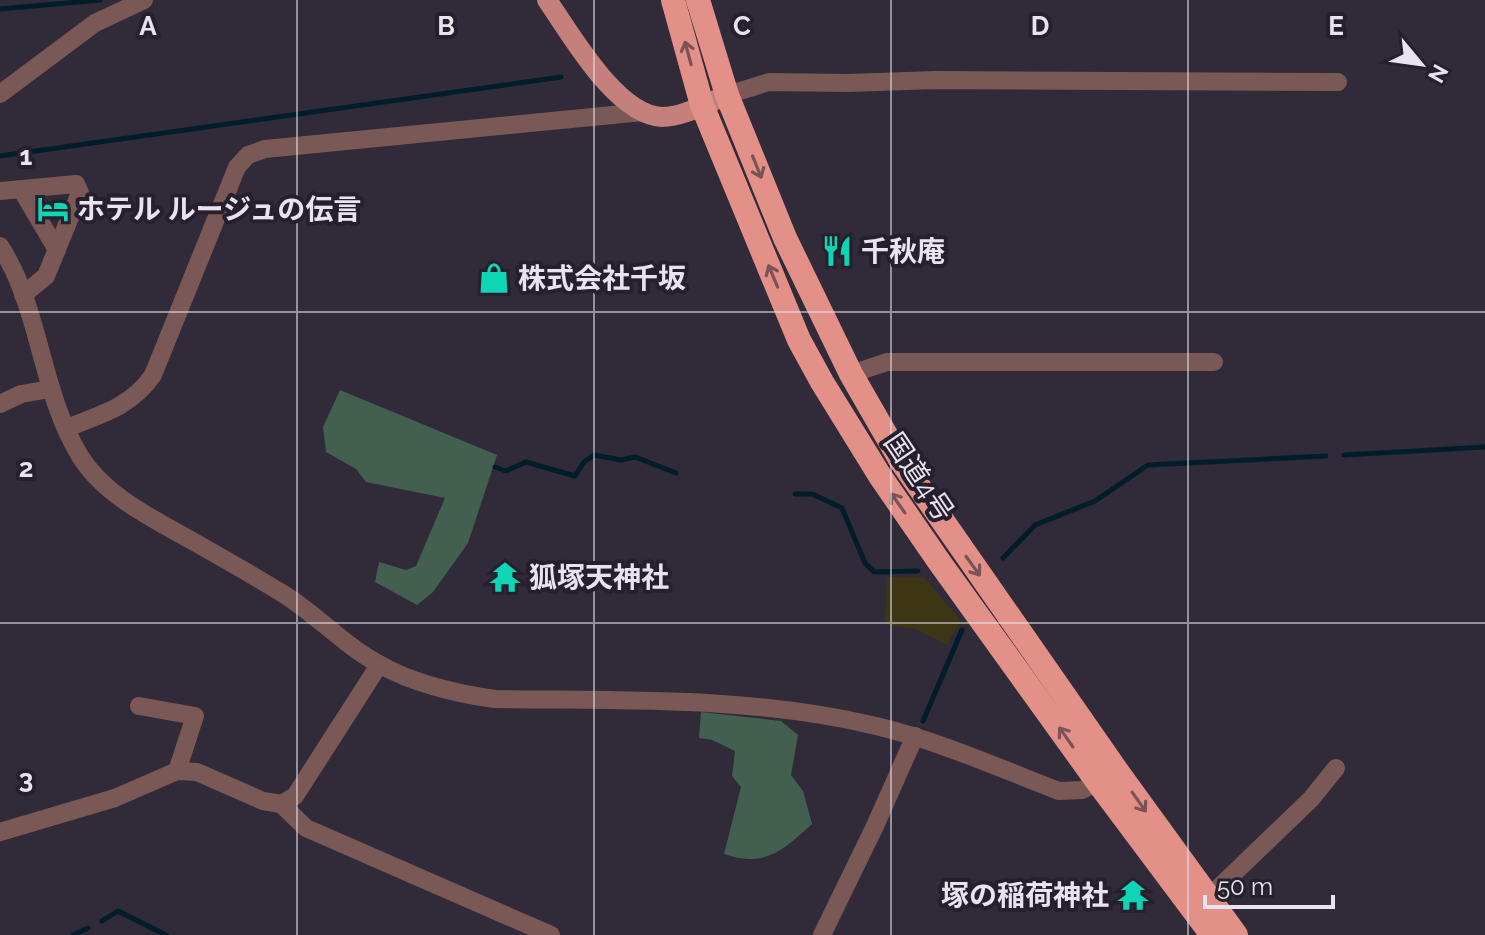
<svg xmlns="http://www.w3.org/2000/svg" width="1485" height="935" viewBox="0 0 1485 935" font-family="Raleway,'Noto Sans JP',sans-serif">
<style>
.forest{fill:#425f50}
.sand{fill:#3d3514}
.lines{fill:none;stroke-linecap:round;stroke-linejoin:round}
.stream{stroke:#011d29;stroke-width:5}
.minor{stroke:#7a5855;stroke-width:18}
.major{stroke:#c5807b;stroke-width:20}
.highway{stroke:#e39089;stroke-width:24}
.oneway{stroke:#7b5257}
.grid{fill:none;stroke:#e8e4ee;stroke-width:2;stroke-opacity:0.55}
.labels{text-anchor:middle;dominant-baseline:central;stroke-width:8;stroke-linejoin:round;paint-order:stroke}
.poi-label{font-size:28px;font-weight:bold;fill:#e8e4ee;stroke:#26202e;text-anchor:start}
.street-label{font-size:28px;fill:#e8e4ee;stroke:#26202e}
.grid-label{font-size:26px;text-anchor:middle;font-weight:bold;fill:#e8e4ee;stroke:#26202e;stroke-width:8;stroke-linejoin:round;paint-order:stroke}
</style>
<rect width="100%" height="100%" fill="#302a39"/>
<g class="forest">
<polygon points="340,390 497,455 468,543 433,592 417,605 375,582 379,562 406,570 416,566 445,498 366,482 356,469 326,452 323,427"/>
<path d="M701,712l80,9 17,14 -7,40 12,16 9,33c-30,27 -47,44 -88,30l17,-67 -9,-11 3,-25 -23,-11 -13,-2z"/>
</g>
<polygon class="sand" points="887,577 924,577 961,621 947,645 916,629 885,625"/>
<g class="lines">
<g class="stream">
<polyline points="0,9 100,0"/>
<polyline points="0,156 561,77"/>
<polyline points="1344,455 1485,447"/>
<polyline points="495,467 506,471 526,462 575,476 584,462 594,455 621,460 635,457 676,473"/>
<polyline points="795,494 812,494 842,508 865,563 874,572 918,571"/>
<polyline points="1003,558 1035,525 1095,501 1148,465 1326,456"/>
<polyline points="923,721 962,630"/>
<polyline points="102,921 118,911 166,935"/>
<polyline points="73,935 88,928"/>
</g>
<g class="minor">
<polyline points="0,94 95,23 144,0"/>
<polyline points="727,95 769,82 848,83 936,80 1338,82"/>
<polyline points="21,189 57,250"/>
<polyline points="0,191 76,184 80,193 46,276 23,295"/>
<path d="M0,246c41,63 40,145 80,210 25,41 76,64 116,87 30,17 60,34 89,52 33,21 60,51 94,69 32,19 79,30 116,35 127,2 257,-3 381,27 63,15 123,42 183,65l23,-1 24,-12"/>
<polyline points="851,374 887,362 1214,362"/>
<polyline points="0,404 21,394 50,389"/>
<path d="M67,428c34,-14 64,-21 86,-53l84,-208 11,-12 17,-6 378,-37"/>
<polyline points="139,706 195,716 177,771"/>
<polyline points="281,804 306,828 551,935"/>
<polyline points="0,832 115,798 177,771 197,772 263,801 281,804 295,796 379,665"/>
<polyline points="1208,898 1311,799 1336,768"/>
<polyline points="822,935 875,826 915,736"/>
</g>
<path class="major" d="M547,0c24,34 69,115 115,117 21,0 45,-14 65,-22"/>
<g class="highway">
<polyline points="673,0 702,105 799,340 822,382 880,476 940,563 1099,784 1212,935"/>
<polyline points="698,0 727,95 785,238 851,374 901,461 1117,771 1236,935"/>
</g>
</g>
<defs><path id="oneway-shaft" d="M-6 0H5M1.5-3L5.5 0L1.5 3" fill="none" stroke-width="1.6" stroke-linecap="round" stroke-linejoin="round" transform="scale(2)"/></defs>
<g class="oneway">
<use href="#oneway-shaft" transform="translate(688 53) rotate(-105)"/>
<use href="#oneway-shaft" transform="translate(757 167) rotate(68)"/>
<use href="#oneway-shaft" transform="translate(773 276) rotate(-113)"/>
<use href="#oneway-shaft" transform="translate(898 503) rotate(-125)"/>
<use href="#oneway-shaft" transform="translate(973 566) rotate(54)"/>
<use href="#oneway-shaft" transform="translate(1066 737) rotate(-125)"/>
<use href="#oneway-shaft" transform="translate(1139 802) rotate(55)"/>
</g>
<path class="grid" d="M297,0v935M594,0v935M891,0v935M1188,0v935M0,312h1485M0,623h1485"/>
<defs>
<symbol id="hotel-bare" viewBox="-9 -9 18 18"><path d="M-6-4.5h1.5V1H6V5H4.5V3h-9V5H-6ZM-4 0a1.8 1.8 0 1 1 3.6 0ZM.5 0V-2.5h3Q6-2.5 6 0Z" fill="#0ed5b4" stroke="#26202e" stroke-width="2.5" paint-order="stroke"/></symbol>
<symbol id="restaurant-bare" viewBox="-9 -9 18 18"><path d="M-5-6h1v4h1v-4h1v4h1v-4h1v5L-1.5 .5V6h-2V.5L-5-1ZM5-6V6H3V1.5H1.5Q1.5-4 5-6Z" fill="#0ed5b4" stroke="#26202e" stroke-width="2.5" paint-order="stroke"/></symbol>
<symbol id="shop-bare" viewBox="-9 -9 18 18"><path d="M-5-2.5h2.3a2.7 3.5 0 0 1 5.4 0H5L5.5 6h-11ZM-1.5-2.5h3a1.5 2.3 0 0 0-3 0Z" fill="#0ed5b4" stroke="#26202e" stroke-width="2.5" paint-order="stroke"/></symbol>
<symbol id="temple-bare" viewBox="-9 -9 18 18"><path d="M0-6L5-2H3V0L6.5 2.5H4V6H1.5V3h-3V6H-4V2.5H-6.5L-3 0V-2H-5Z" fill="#0ed5b4" stroke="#26202e" stroke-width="2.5" paint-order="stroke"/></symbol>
</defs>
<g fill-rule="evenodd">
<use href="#hotel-bare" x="31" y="187" width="44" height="44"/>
<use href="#restaurant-bare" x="815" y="229" width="44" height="44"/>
<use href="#shop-bare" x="472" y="256" width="44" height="44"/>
<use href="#temple-bare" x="483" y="555" width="44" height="44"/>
<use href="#temple-bare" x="1111" y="873" width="44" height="44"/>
</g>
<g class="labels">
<g class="poi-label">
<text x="77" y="209">ホテル ルージュの伝言</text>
<text x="861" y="251">千秋庵</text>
<text x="518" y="278">株式会社千坂</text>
<text x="529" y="577">狐塚天神社</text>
<text x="1109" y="895" text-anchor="end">塚の稲荷神社</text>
</g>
<g class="street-label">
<text transform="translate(919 477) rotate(56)">国道4号</text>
</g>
</g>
<g class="grid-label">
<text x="148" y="35">A</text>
<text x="446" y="35">B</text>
<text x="742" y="35">C</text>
<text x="1040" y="35">D</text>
<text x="1336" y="35">E</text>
<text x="26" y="165">1</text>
<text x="26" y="477">2</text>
<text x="26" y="788">3</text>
</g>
<g transform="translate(1421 64) rotate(119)" stroke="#26202e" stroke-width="6" paint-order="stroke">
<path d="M0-6L14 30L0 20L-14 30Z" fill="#e8e4ee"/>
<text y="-12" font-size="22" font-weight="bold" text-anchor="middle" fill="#e8e4ee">N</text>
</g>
<path d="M1205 895v12h128v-12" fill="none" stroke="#e8e4ee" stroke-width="4"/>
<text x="1217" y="895" font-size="24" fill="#e8e4ee" stroke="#26202e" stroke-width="6" paint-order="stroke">50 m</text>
</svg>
